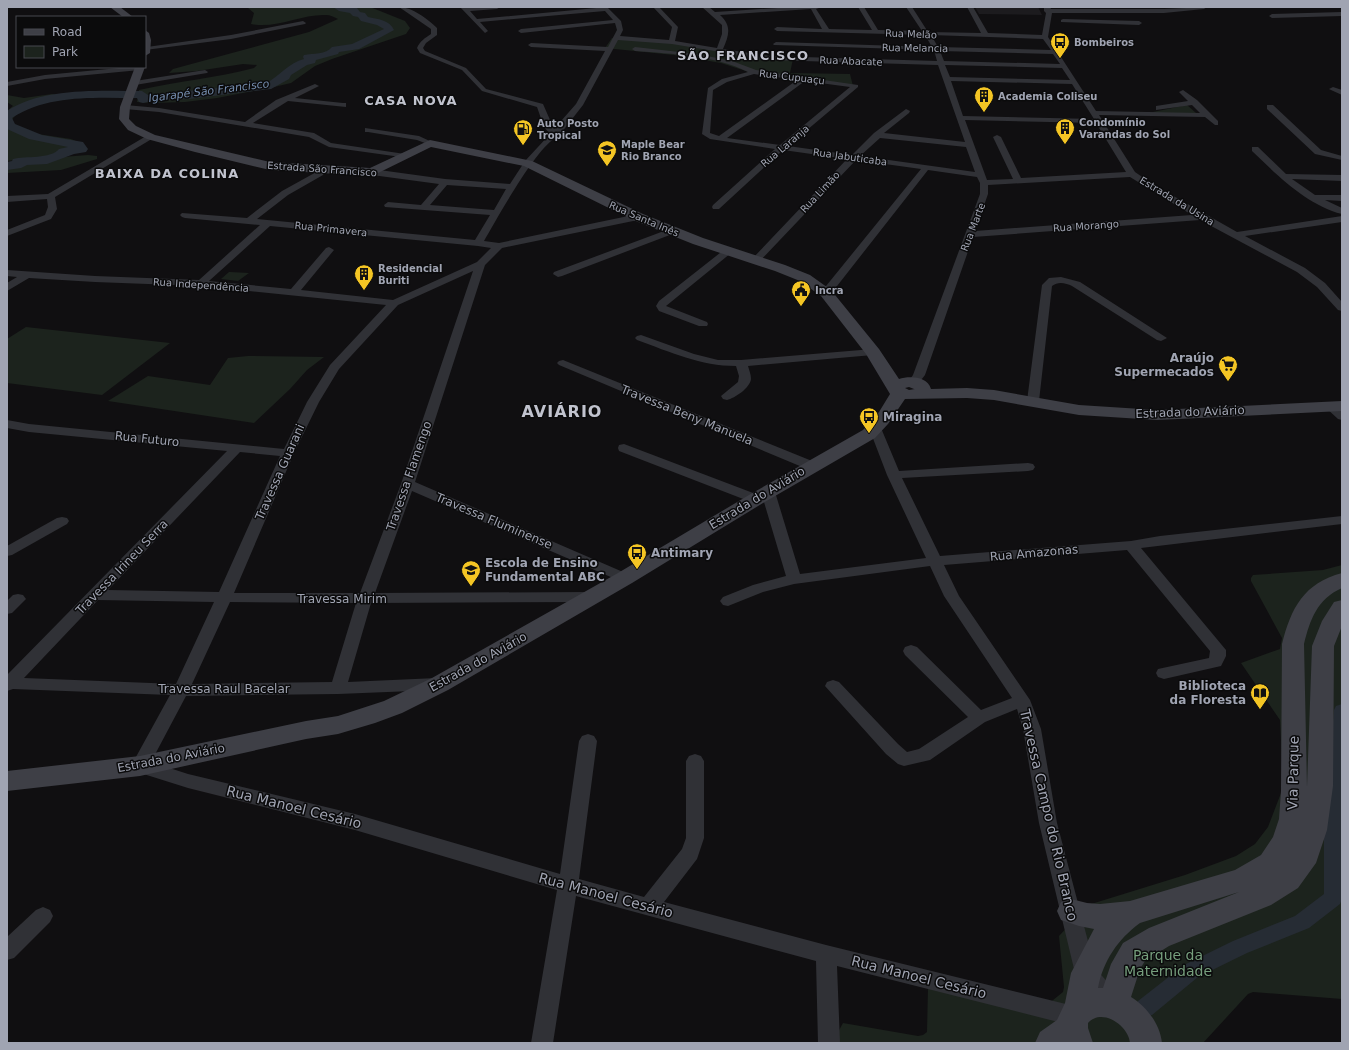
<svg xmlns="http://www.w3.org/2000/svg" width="1349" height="1050" viewBox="0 0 1349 1050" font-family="'DejaVu Sans',sans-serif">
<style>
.built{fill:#1c1b1e}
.green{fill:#1c231d}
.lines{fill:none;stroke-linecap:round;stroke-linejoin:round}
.canal{fill:#262c34;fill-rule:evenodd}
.river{fill:#262c34;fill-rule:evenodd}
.street{fill:#303136;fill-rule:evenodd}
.secondary{fill:#3e3f46;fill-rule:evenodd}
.labels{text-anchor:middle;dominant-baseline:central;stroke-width:3;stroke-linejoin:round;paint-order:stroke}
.far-street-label{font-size:10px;fill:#a0a4b2;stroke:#0b0b0c}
.far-poi-label{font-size:10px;font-weight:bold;fill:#a0a4b2;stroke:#0b0b0c;text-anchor:start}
.far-water-label{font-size:11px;font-style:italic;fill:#768eaf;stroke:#0b0b0c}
.poi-label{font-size:12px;font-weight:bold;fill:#a0a4b2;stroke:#0b0b0c;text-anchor:start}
.street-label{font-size:12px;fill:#a0a4b2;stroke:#0b0b0c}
.far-district-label{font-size:13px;font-weight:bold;letter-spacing:1px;fill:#c1c3ce;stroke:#0b0b0c}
.near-street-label{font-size:14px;fill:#a0a4b2;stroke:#0b0b0c}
.near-park-label{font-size:14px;fill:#769e7d;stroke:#0b0b0c}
.district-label{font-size:16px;font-weight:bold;letter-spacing:1px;fill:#c1c3ce;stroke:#0b0b0c}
</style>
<rect width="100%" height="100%" fill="#100f11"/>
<polygon class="built" points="975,7 1038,7 1042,15 979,14"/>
<g class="green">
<path d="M245,7h125l35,14 5,7 -4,6 -74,25 -17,7 -24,17 -17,4 -57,11 -32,4 -32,1 -16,-1 2,-12c39,-9 77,-12 115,-22l3,-3 -14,-1 -46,7 -28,2 4,-4 136,-37 29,-13c-4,-2 -8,-4 -12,-4 -25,-1 -49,14 -75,9l3,-11 -6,-5z"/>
<polygon points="612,38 666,42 793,59 790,73 850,74 853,86 752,73 721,63 674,55 605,48"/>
<path d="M52,94l8,1c-11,11 -45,8 -49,29l20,9 40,6 12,5v4l-14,6 -62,7v-50l6,-5 -6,-4v-7l17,3z"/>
<polygon points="1187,105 1196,113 1148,113"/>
<polygon points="88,155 97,156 97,159 61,170 7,173 7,169 62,157"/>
<polygon points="229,272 230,272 249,273 238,281 221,279"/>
<polygon points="26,327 170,343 102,395 7,383 7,339"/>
<polygon points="248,356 324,357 307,370 290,389 254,423 108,401 148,376 210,385 228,358"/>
<polygon points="1342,565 1342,999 1253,992 1248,994 1203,1043 832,1043 843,1023 918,1036 923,1035 927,1032 928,988 1037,1013 1063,992 1064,987 1059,936 1088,905 1185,875 1236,856 1255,844 1268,827 1281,793 1282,762 1280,720 1241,663 1280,649 1282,638 1251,581 1251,578 1253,575 1323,570"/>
</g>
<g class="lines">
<polygon class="canal" points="1342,704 1342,899 1340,904 1309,928 1247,953 1198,977 1152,1015 1145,1017 1138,1015 1135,1008 1138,1001 1184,965 1233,941 1295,916 1324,894 1324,829 1334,710 1336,706"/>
<path class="river" d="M333,7l24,1 3,4 5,1 3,4c9,2 22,3 26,13l-35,19 -20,3 -1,2 -22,6 -1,3 -8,2 -16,10 -2,4 -18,10 -82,10 -31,1 -15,3 -4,-1 -2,-4c-41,0 -89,-4 -125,20l3,6 27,11 41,7 5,7 -2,3 -12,2 -27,10 -20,1 -6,3 -14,2v-8l5,-1 1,-2c12,-3 38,0 46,-10l9,-2 -39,-8 -22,-10v-18c36,-24 93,-20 135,-20l6,4 119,-12c13,-8 22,-20 37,-24l-1,-2 1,-2c9,-2 22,0 28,-8l20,-3 32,-15 -7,-4 -16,-4 -3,-4 -5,-1 -3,-3 -11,-2z"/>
<g class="street">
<path d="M399,7c13,0 29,12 38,21v7l-11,8 -3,5 2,3 41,17 20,21 57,15 11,25 22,-25 29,-53 -74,-4 -3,-2 3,-2 77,4 9,-17 -2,-7 -94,10 -3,-2 3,-2 92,-9 -8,-9 -125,11 8,9 -3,2 -25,-26h40l-3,2 -27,2 7,8 130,-12 14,14 2,9 -3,6 49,4 3,-13 -19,-20h6l19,20 -3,14 42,7 5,-14v-9l-20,-18h7l6,5 78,-5h29l-6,2 13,20 43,1 -14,-23h6l14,23 44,1 -16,-24h6l16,25 53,1 -14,-26h6l15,26 54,2 4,-22 -2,-2v-4h6l1,2h113l43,-2 -3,2 -40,4h-112l-4,24 48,74 104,2 -8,-8 -36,5v-4l32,-5 -9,-9 4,-2 14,10 21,21v4h-3l-10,-8 -106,-2 36,57 19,13 83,47 105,-16v6l-97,14 60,32 20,15 17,19v9l-4,-1 -21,-23 -20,-15 -97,-52 -227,17 -48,138 -7,9h-8l-2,-2 5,-7 67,-181v-11l-3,-6 -49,-7 -98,125h-8l-1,-2 1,-2 99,-122 -65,-9 -97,102h-6l-2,-2 2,-2 94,-99 -64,-9 -64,59h-6l-1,-2 1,-2 62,-56 -65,-10 -8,-5 6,-46 14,-9 26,-7c-34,-17 -76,-18 -113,-21l-3,-2 3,-2 62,7 35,7 24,9 102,15v2l-70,59 64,9 22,-22 32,-24 4,2 -1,2 -25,20 81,9 -27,-77 -169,-5 -97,-16 -54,-4 -35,65 -25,32c-19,5 -63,85 -74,104l15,2 139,-29 5,3 -5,3 -136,28 -17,17 -70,217 215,93 2,3 -2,3 -5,2 -5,-2 -208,-90 -37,102 215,-1 5,2 3,3 -3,3 -5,2 -219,1 -23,79 89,-4 6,2 2,4 -2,4 -6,2 -99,4 -152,2 -35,66 37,12 167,40 205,60 19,-133 3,-5 6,-2 6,2 3,5 -18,138 65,18 38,-48 4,-11v-77l3,-5 6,-2 6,2 3,5v77l-7,21 -33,43 162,43 248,61 8,3 3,7 -3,7 -8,3 -237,-60 3,77h-22l-2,-82 -240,-65 -23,147h-22l26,-153 -202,-60 -167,-42 -54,-17 -3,-5 39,-71 -157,-6 -6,2v-16l220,-224 -198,-19 -22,-4v-8l22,4 255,25 23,-47 23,-37 56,-60 -185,-19 -106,-4 -66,-4 -22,13v-8l10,-6 -10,-1v-6l88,6 104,4 61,-55 -75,-7 -3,-1 -2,-2 2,-2 65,5 35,-27 38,-21 3,1 1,2 -1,2 -35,20 -31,24 218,21 15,-25 -105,-8 -1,-2 4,-3 33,3 18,-21 -67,-9 -4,-3 4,-3 73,10 65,5 15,-23 25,-27 -6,-7 -7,-20 -55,-16 -20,-21 -42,-17 -3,-5c3,-7 8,-10 14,-14v-5zM811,9l11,20 -45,-2 -3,2 3,2 148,4 7,12 -156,-5 -3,2 1,1 160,5 3,11 -168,-5 -46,-7c6,-14 9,-23 -3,-34zM931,35l112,4 8,11 -113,-3zM940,51l113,3 7,10 -116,-3zM945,65l117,3 8,12 -120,-3zM754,74l43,6 -78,56 -9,-3 3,-43 14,-8zM805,81l45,6 -70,58 -53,-7zM951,81l121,3 22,35 -131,-3zM965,120l131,3 30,49 -105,6 -20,-41 -4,-2 -4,2 20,42 -26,1zM880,138l86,9 9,25 -115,-16zM1130,177l62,38 -217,16 13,-37v-9zM447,185l59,4 -12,21 -64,-5zM270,226l208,20 13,2 -14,14 -84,38 -92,-10 33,-40 -5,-3 -3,1 -35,41 -82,-8zM473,271l-72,213 -41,109h-126l60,-140 25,-51 20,-33 59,-64zM240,452l40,4 -61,136 -111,-2zM98,600l116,2 -38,82 -152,-6zM230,602l126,1 -24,79 -140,2z"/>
<polygon points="1342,12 1342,16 1272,18 1269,16 1272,14"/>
<polygon points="1063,19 1139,21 1142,23 1139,25 1061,22 1061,20"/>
<polygon points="303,21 306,23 305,24 231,39 145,50 145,48 147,47 231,35"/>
<polygon points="129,67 143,68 140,70 45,79 7,86 7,82 45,75"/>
<polygon points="205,70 208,72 207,73 135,85 132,83 135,81"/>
<polygon points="315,84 319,86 295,98 343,103 346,103 346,107 288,101 253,123 314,133 331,143 405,154 409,156 408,158 329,147 309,137 159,112 125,109 121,107 125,105 159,108 245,122 276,100"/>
<polygon points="1333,87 1342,90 1342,95 1331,90 1329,89"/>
<polygon points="1267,105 1273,105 1321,150 1342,156 1342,160 1315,154 1267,109"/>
<polygon points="365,128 419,136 434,143 430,145 417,140 368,132 365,132"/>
<polygon points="148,135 154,135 155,137 55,197 57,209 51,219 7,236 7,230 45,215 48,207 47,199 7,202 7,196 48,194"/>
<path d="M1252,147h6l28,27 56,1v6l-50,-2 23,16h27v6l-17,-1 17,8v6c-35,-9 -65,-39 -90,-63z"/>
<polygon points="672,228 675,229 677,231 675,233 562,276 558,277 553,274 554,272"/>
<polygon points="728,248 731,249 733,251 731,253 666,306 707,322 708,324 707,326 699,326 659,311 656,306 659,301 725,249"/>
<path d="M1061,277l19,5 87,56 -6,3 -4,-1 -85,-54c-6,-3 -14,-5 -20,0l-13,115 -2,3h-8l-2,-3 15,-116 7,-7z"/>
<path d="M641,335l53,19 24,6h23l132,-11 6,3 -6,3 -125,11c1,4 3,8 3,13 -1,9 -16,19 -24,21l-4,-1 -2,-3 17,-14 1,-6 -3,-10c-35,0 -66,-14 -99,-26l-2,-2 2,-2z"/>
<polygon points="563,360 817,463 819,466 817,469 807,469 559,365 557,363 559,361"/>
<polygon points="1331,403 1335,404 1342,410 1342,420 1338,419 1325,407 1327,404"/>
<path d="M875,424l4,1 2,3 18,43 129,-8 5,1 2,3 -2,3 -5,1 -126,7 38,78 191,-15 29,-5 182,-20v8l-201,24 85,102v6l-5,10 -57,13 -6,-2 -2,-4 2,-4 51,-11 1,-7 -83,-101 -183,15 15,31 71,104 11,29 16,94 38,145 24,27 3,7 -3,7 -8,3c-13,-5 -30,-26 -36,-39l-36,-150 -16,-94 -6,-20 -32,13 -55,38 -26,6 -6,-2 -12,-10 -61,-68 2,-4 6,-2 6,2 59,62 9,8 12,-3 49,-32 -63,-62 -2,-4 2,-4 6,-2 6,2 64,63 31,-12 -68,-102 -14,-30 -136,18 -31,8 -35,14 -5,-1 -3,-4 3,-4 30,-12 33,-9 -25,-84 2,-3h10l2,3 25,82 126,-16 -39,-83 -18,-47 2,-3z"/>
<polygon points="624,444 761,496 763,499 761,502 751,502 619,451 618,448 619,445"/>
<polygon points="62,517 67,518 69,521 67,524 12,555 7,556 7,546 57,518"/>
<polygon points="18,594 23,595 26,599 12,613 7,614 7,601 13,595"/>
<polygon points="43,907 50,910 53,916 50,922 14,958 7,960 7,937 36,910"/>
</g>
<g class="secondary">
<polygon points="110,7 120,7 133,17 123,17"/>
<polygon points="145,30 149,33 151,40 150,53 145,56"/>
<path d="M135,67h10l-15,40 -1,12 7,7 19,9 115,27 100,6 60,-28 102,21 111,53 60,24 82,27 25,10 21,15 48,59 20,30c10,-3 28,-3 32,10l36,-1 27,2 85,15 78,5 185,-9v10l-185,9 -78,-5 -85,-15 -27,-2 -62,1 -17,25 -13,14 -112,65 -131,80 -184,107 -46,23 -27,10 -37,11 -32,5 -166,37 -133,15v-20l133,-15 166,-35 32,-5 46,-15 48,-23 186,-105 131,-78 114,-65 16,-18 11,-18 -24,-40 -45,-58 -21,-15 -25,-10 -82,-27 -60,-24 -109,-54 -93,-19 -59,29 -102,-6 -75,-18 -48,-13 -19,-9 -9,-11 1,-12zM909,387l5,2h1l-6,1 -4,-2z"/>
<path d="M1342,573v15c-25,11 -32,32 -38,56l3,143 5,-141 10,-25 12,-19 8,-2v26l-8,20 -1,140 -6,44 -11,33 -18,25 -27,17 -102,41 -24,15 -5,8 -9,28c16,10 29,27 31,46h-32c-1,-17 -28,-36 -42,-20v5l5,15h-58l5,-11 17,-12 8,-17 6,-30 23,-44 -15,-3 -18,-6 -4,-9 4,-9 10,-3 16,4 13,1 30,-3 105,-31 26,-15 12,-18 6,-18 2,-28 1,-147c9,-36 22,-61 60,-71zM1239,892l-90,36 -26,15 -12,21 -8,24h-5c5,-27 20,-49 42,-65z"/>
</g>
</g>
<defs>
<symbol id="bus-pin" viewBox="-11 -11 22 30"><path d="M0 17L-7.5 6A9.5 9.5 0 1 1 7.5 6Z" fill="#f4c524" stroke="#0b0b0c"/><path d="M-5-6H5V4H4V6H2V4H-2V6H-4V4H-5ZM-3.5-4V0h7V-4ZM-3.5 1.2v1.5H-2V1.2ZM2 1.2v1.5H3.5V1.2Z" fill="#111"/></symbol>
<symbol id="building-pin" viewBox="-11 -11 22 30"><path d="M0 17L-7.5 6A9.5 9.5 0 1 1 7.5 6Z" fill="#f4c524" stroke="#0b0b0c"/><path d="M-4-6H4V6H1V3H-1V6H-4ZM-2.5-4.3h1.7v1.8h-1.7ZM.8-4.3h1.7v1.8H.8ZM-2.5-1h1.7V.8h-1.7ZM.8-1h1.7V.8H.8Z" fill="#111"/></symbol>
<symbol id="fuel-pin" viewBox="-11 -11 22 30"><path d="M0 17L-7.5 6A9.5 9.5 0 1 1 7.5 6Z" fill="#f4c524" stroke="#0b0b0c"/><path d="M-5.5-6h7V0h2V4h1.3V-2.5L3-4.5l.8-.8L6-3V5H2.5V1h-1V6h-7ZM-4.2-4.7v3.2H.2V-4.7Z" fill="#111"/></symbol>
<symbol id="school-pin" viewBox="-11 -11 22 30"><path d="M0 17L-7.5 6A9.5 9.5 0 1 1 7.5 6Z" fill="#f4c524" stroke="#0b0b0c"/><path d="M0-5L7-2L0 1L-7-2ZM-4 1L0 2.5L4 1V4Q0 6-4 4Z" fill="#111"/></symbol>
<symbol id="civic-pin" viewBox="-11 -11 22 30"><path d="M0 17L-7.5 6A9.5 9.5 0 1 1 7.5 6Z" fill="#f4c524" stroke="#0b0b0c"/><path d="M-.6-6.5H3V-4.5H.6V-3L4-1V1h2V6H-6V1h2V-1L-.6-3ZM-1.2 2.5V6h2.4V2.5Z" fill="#111"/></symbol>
<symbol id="supermarket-pin" viewBox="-11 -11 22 30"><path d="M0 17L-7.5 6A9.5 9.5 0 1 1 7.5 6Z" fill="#f4c524" stroke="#0b0b0c"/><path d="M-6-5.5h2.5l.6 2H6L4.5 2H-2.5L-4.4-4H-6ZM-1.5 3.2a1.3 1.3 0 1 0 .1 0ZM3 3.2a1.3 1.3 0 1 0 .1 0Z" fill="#111"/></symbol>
<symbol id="library-pin" viewBox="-11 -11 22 30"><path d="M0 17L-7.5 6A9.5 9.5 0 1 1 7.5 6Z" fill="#f4c524" stroke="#0b0b0c"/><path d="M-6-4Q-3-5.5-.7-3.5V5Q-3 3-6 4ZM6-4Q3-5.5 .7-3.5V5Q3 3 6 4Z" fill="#111"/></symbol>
</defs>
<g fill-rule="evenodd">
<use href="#bus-pin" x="1049" y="31" width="22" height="30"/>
<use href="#building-pin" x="973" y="85" width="22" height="30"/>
<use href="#building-pin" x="1054" y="117" width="22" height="30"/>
<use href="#fuel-pin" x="512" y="118" width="22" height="30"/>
<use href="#school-pin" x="596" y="139" width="22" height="30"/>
<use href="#building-pin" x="353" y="263" width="22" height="30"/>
<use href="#civic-pin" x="790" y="279" width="22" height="30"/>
<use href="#supermarket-pin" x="1217" y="354" width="22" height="30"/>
<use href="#bus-pin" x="858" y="406" width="22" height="30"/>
<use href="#bus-pin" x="626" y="542" width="22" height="30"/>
<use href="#school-pin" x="460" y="559" width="22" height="30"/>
<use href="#library-pin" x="1249" y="682" width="22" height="30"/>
</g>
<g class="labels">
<g class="far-street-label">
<text transform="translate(911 34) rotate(2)">Rua Melão</text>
<text transform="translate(915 48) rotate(1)">Rua Melancia</text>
<text transform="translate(851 61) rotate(2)">Rua Abacate</text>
<text transform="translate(792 77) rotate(7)">Rua Cupuaçu</text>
<text transform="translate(785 146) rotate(-40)">Rua Laranja</text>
<text transform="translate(850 157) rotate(8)">Rua Jabuticaba</text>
<text transform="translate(322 169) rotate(4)">Estrada São Francisco</text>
<text transform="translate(820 192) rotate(-47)">Rua Limão</text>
<text transform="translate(1177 201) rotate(31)">Estrada da Usina</text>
<text transform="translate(644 219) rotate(23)">Rua Santa Inês</text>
<text transform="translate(1086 226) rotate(-4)">Rua Morango</text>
<text transform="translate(973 227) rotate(-69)">Rua Marte</text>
<text transform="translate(331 229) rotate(6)">Rua Primavera</text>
<text transform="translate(201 285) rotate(4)">Rua Independência</text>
</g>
<g class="far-poi-label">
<text x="1074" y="42">Bombeiros</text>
<text x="998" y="96">Academia Coliseu</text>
<text x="1079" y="122">Condomínio<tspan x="1079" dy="12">Varandas do Sol</tspan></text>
<text x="537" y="123">Auto Posto<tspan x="537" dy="12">Tropical</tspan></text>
<text x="621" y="144">Maple Bear<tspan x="621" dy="12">Rio Branco</tspan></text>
<text x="378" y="268">Residencial<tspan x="378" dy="12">Buriti</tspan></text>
<text x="815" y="290">Incra</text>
</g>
<g class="far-water-label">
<text transform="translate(209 91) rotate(-7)">Igarapé São Francisco</text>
</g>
<g class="poi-label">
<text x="1214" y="358" text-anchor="end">Araújo<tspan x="1214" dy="14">Supermecados</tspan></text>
<text x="883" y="417">Miragina</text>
<text x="651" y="553">Antimary</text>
<text x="485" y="563">Escola de Ensino<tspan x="485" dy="14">Fundamental ABC</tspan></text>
<text x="1246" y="686" text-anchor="end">Biblioteca<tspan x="1246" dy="14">da Floresta</tspan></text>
</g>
<g class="street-label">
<text transform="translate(1190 412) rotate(-2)">Estrada do Aviário</text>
<text transform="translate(687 415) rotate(22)">Travessa Beny Manuela</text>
<text transform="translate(147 439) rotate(6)">Rua Futuro</text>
<text transform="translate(280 472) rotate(-66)">Travessa Guarani</text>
<text transform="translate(409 476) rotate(-71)">Travessa Flamengo</text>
<text transform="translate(757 498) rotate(-31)">Estrada do Aviário</text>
<text transform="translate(494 521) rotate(23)">Travessa Fluminense</text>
<text transform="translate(1034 553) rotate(-5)">Rua Amazonas</text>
<text transform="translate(122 567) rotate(-46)">Travessa Irineu Serra</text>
<text x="342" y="599">Travessa Mirim</text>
<text transform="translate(478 662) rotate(-29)">Estrada do Aviário</text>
<text x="224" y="689">Travessa Raul Bacelar</text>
<text transform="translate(171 758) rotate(-11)">Estrada do Aviário</text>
</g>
<g class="far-district-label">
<text x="743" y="55">SÃO FRANCISCO</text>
<text x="411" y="100">CASA NOVA</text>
<text x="167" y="173">BAIXA DA COLINA</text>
</g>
<g class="near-street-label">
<text transform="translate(1293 773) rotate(-89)">Via Parque</text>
<text transform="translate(294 807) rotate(14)">Rua Manoel Cesário</text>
<text transform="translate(1049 815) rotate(77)">Travessa Campo do Rio Branco</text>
<text transform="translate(606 895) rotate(15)">Rua Manoel Cesário</text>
<text transform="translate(919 977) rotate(14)">Rua Manoel Cesário</text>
</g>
<g class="near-park-label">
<text x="1168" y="955">Parque da<tspan x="1168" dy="16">Maternidade</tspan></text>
</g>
<g class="district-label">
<text x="562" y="411">AVIÁRIO</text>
</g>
</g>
<rect width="1349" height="1050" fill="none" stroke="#a0a4b2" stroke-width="16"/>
<rect x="16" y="16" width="130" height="52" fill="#0b0b0c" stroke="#47484e"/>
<rect x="24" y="29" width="20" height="6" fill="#3e3f46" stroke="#47484e"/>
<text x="52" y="36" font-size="12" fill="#a0a4b2">Road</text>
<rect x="24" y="46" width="20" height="12" fill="#1c231d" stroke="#47484e"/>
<text x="52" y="56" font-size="12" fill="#a0a4b2">Park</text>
</svg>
